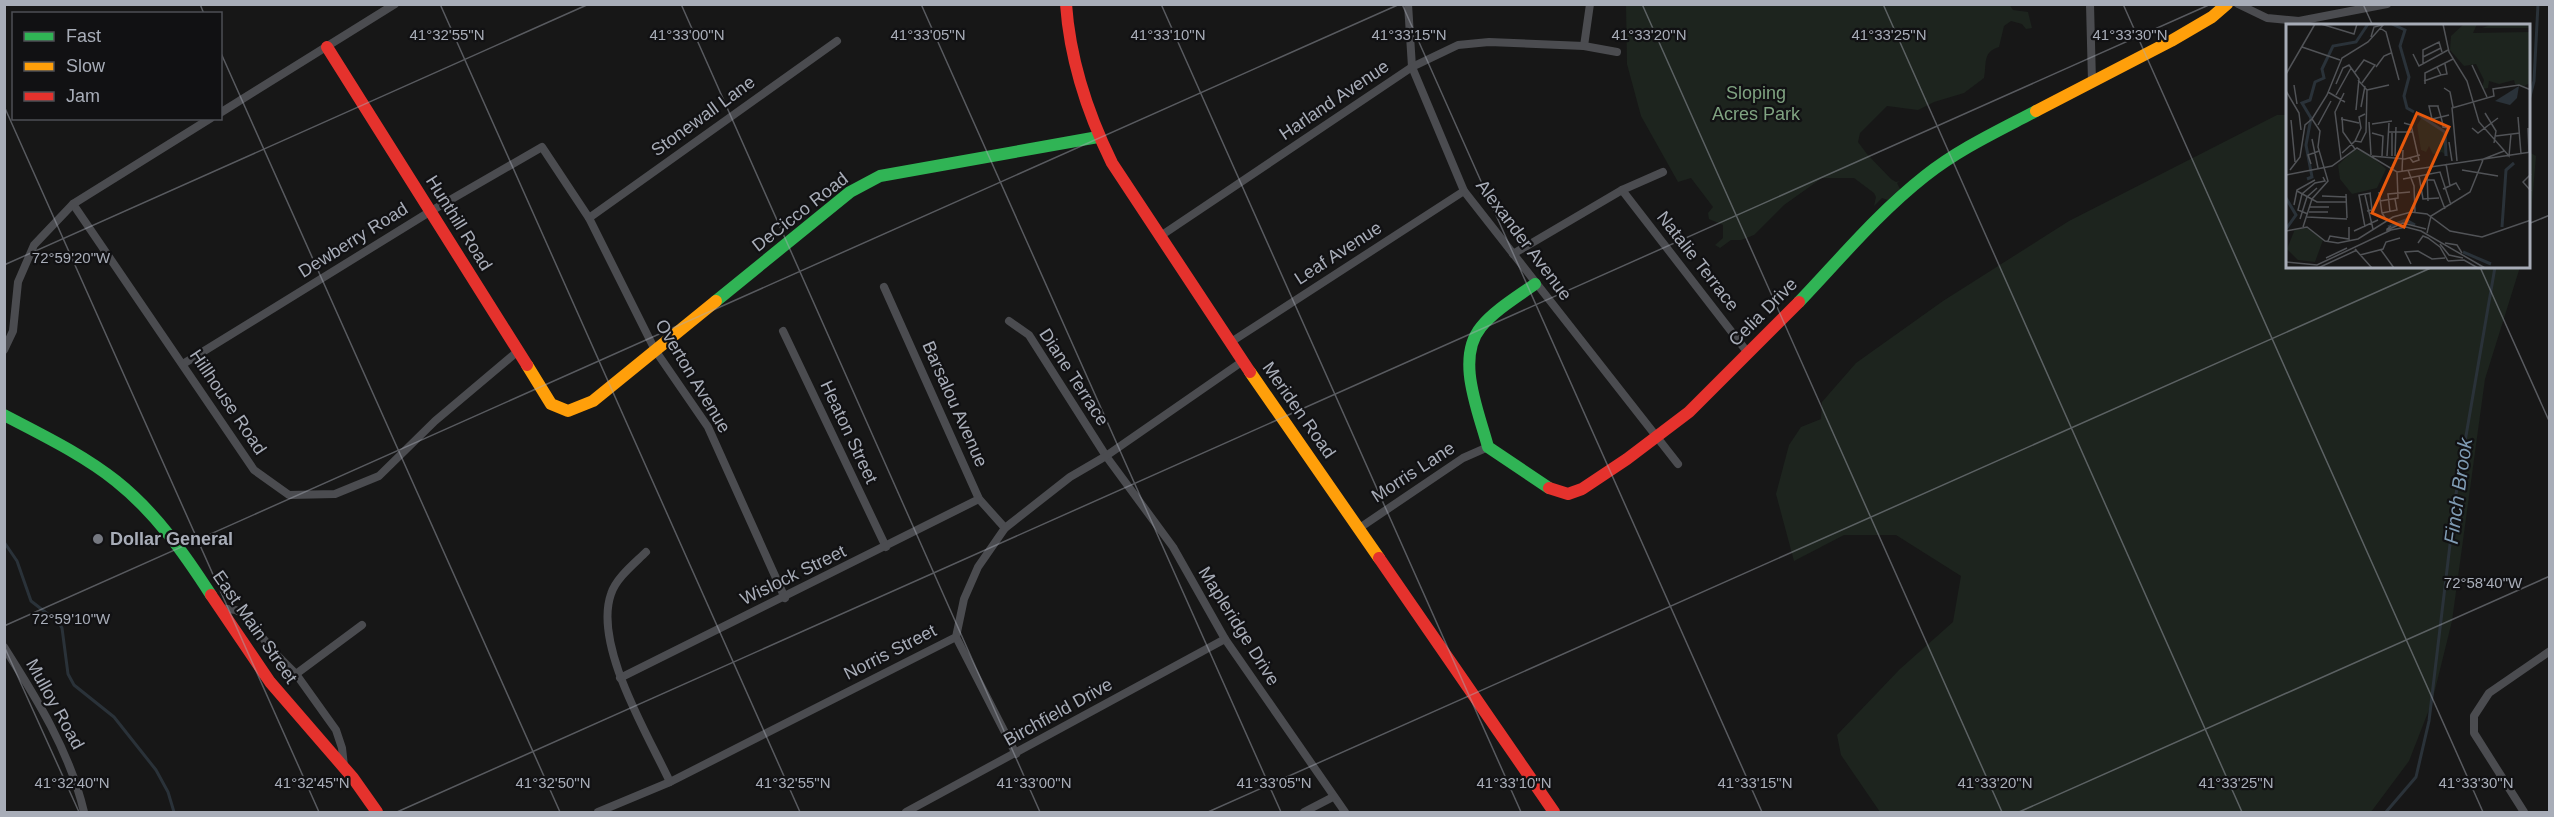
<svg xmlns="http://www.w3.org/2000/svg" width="2554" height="817" viewBox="0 0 2554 817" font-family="Helvetica,sans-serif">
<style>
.green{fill:#1d241e}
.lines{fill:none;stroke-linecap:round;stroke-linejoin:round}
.stream{stroke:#2a3239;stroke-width:3}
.street{stroke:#4b4c50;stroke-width:8}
.fast{stroke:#30b455;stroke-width:12}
.slow{stroke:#ff9f0a;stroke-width:12}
.jam{stroke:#e5322d;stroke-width:12}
.ticks{fill:none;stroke:#a8adb8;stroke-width:1.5;stroke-opacity:0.45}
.poi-dot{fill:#757880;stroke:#111113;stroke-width:2}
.labels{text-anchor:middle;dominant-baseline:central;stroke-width:4.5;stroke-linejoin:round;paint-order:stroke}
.park-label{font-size:18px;fill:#7fa381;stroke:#111113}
.street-label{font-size:18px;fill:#a8adb8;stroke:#111113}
.poi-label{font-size:18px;font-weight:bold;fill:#a8adb8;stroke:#111113;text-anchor:start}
.water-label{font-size:20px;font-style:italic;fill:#7f9bb3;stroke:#111113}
.inset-river{fill:none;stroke:#2a3239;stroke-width:3}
.inset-road{fill:none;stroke:#515357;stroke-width:1.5}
.view{fill:#e8590c;fill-opacity:0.15;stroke:#e8590c;stroke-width:3}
.inset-edge{fill:none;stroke:#a8adb8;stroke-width:3}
.ticks-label{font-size:15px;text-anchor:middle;fill:#a8adb8;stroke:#111113;stroke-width:4.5;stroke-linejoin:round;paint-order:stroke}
</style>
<rect width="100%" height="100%" fill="#171717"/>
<g class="green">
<path d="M2009,4l4,6 15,2 4,16 -6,1 -4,-5 -11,-3 -7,5 -5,21c-17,5 -12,17 -15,31l-20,15 -30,9 -16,8 -31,-4 -27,27 -2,9 9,12 24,25 5,3 4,-1 -3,2 3,6 -12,11 -6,-2 -8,8 2,-9 -2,-4 -20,-15h-32l-38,27 -30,30 -13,5h-10l-11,8 -5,-3 8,-7v-13l-14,-6 -1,-6 5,-6 -22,-29 -13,4 -37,-66 -14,-52 -1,-59z"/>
<polygon points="2277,115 2287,115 2287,267 2520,267 2485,379 2452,621 2432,702 2409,761 2371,812 1880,812 1841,755 1837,735 1900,669 1953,622 1961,576 1896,535 1844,535 1794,561 1776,494 1789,445 1801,427 1821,419 1822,402 1856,363 1943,301 2069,221"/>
<polygon points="2529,152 2536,156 2529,238"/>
</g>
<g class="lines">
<g class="stream">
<polyline points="2528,104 2534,81 2538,4"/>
<polyline points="4,542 17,561 31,601 58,622 62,628 68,674 74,685 114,717 156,770 168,792 174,812"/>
<polyline points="2386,812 2416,777 2429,721 2456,494 2495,267"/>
</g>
<g class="street">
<polyline points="1408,4 1412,67 1464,191 1678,464"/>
<polyline points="2090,4 2092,82"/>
<polyline points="2238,4 2267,18 2299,21 2387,4"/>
<polyline points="1584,46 1590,4"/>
<polyline points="220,113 395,4"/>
<polyline points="1622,190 1748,353"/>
<polyline points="73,204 254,470 289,495 335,494 379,476 435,421 518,351"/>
<polyline points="589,218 837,41"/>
<polyline points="1159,237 1412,67 1458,45 1489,42 1584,46 1617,52"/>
<polyline points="1513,254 1622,190 1663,172"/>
<polyline points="884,287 979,499 1005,528"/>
<polyline points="1009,321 1029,335 1106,456 1173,547 1225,639 1345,812"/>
<polyline points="783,331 886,547"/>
<polyline points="1231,342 1464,191"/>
<polyline points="4,350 13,331 18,282 34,245 73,204 211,118"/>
<polyline points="183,364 431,211 542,147 589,218 655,350 708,427 785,598"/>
<polyline points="1358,529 1463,458 1488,447"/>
<path d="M646,552c-11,11 -30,26 -35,42 -18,51 37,141 59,188"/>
<polyline points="219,608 236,610 243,614 276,654 296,674 336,730 342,748 344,766"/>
<polyline points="956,637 1016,754"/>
<path d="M4,647c33,52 66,105 80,165"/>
<polyline points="296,674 362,625"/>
<polyline points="620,678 979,499"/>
<polyline points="598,812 670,782 956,637 964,599 978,567 1005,528 1070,477 1106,456 1243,361"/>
<polyline points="906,812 1225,639"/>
<polyline points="1304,812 1333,797"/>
<polyline points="2524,812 2474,733 2474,716 2489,693 2550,651"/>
</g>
<g class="fast">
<path d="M1535,284c-18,13 -40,26 -54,43 -26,32 -2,85 7,120l61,41"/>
<polyline points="716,301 850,192 880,176 1098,137"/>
<path d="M1799,302c41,-43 79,-89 126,-126 34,-27 73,-45 111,-65"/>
<path d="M4,415c38,20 78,39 112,66 39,31 68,72 95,114"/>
</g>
<g class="slow">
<polyline points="2036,111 2171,41 2212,17 2227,4"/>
<polyline points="527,365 551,404 568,411 593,401 716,301"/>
<polyline points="1250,372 1379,558"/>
</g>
<g class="jam">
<path d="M1066,4c4,57 21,108 46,159l138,209"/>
<polyline points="327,47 527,365"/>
<polyline points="1549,488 1568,494 1582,489 1627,459 1689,412 1799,302"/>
<polyline points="1379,558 1554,812"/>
<polyline points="211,595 270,682 353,778 377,812"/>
</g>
</g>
<path class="ticks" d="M200,4l4,10M440,4l360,808M681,4l359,808M921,4l360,808M1161,4l360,808M1402,4l360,808M1642,4l360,808M1883,4l359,808M2123,4l360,808M2363,4l10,22M220,51l340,761M4,106l315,706M2528,224l22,-9M4,265l585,-261M2480,267l70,156M4,626l1396,-622M4,646l75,166M397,812l1814,-808M1208,812l1225,-545M2019,812l531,-236"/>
<circle class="poi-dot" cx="98" cy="539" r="6"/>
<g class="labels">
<g class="park-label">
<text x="1756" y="93">Sloping<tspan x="1756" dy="21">Acres Park</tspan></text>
</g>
<g class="street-label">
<text transform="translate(1334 100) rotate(-34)">Harland Avenue</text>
<text transform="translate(703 116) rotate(-36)">Stonewall Lane</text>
<text transform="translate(800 212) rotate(-38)">DeCicco Road</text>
<text transform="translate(459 223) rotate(58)">Hunthill Road</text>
<text transform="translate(353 240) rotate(-32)">Dewberry Road</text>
<text transform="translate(1524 240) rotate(53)">Alexander Avenue</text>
<text transform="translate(1338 253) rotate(-33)">Leaf Avenue</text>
<text transform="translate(1698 261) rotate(52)">Natalie Terrace</text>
<text transform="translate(1763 312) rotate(-45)">Celia Drive</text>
<text transform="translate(693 376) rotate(59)">Overton Avenue</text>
<text transform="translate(1074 377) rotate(57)">Diane Terrace</text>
<text transform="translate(228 402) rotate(56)">Hillhouse Road</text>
<text transform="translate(955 404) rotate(66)">Barsalou Avenue</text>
<text transform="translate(1299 410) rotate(55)">Meriden Road</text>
<text transform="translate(849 432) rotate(65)">Heaton Street</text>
<text transform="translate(1413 472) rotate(-33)">Morris Lane</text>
<text transform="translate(793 575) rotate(-26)">Wislock Street</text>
<text transform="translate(1239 626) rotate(58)">Mapleridge Drive</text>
<text transform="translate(255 627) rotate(55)">East Main Street</text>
<text transform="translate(890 652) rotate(-27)">Norris Street</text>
<text transform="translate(55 704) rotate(61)">Mulloy Road</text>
<text transform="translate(1058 712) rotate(-29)">Birchfield Drive</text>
</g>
<g class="poi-label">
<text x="110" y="539">Dollar General</text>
</g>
<g class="water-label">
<text transform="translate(2458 491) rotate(-82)">Finch Brook</text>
</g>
</g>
<g transform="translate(2286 24)">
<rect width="244" height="244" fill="#171717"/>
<path d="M178,0h13l-4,9 57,-1v51l-6,3 -9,-2 -1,-4 -15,4 -10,-3 -1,7 -6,1 2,-9 -8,-16 -12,2 -14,-16 1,-14zM207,0h37v4h-48zM137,92l21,16 4,25 -6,-5 -9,2 -4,-8 -3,6 -5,-2 -4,-25zM69,125l15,6 16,14 -9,19 -25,6 -12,-15 -2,-14zM21,204l16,12 -8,22 -17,-2 -11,-11 8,-20z" fill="#1d241e"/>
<path d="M233,62l-2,12 -7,7 -15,-4z" fill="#2a3239"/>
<path class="inset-river" d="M106,0l13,6 -5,16 9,31 -5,19 3,12 7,4M130,89l29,19 1,24M21,155l5,-2 -6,-32 5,-27 -9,-15 8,-3 5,-18 9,-4 -2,-9 11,-23 23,-4 12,-18M0,174l10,17 -10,14M102,203l18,-7 9,5M216,203l4,-57 8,-7M177,228l28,12"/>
<path class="inset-road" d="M35,0l33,10 3,-10M157,0l6,28 18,29 12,41 30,34 2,-22M94,4l6,4 13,48M85,13l3,-10 8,-2M16,23l38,13M127,30l6,12 29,-16M137,33l18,-9M137,40v-14l16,-8 3,10M186,41l15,32M90,43l8,-11 7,-3M151,43l4,8 6,-1 -2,-10M69,48l9,-12 11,5 -13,18M0,50l29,-50M138,57l17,-6M50,60l7,-16 6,-3 10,14 -3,31M139,60v-11l28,-14M8,61l3,19M158,64l6,4 3,15M81,66l22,-5M0,67l13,22 2,17M42,68l17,10M50,71l15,-27M75,83l4,-21M199,89l11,18 -2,12M163,91l-8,2 -9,2 -3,-13h9v1l3,10 2,8v2l7,1M56,93l1,15 12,17M232,93l3,37M26,95l15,-24 15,-37 26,-16 16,-18M55,95l18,4M5,96l4,42M83,98l2,33M118,99l7,2 8,35 -6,2 -3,-4M86,100l20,-3M32,101l13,-24M186,104l6,5 20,-15M242,104l1,25M102,108h24M86,109l11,3 -1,20M210,112l24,-3M26,115l6,29M69,117l6,1 5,-10 1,-42 -9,-10M163,118l3,19M56,129l13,-12 6,-13 -2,-11 6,-3M86,132l33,3 15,-4M101,132l2,-33M106,132v-23M109,132l1,-29M0,135v-54M55,135l-6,-47 9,-19M195,136l23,-9M171,137l-5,-53 42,-12 -1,-7 26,-4 12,5M25,140l-3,-9 11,-4M160,140l4,22M4,146l10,-13 5,-32 7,-6M122,146l6,16 1,26M176,146l36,6M116,147l1,-21M141,150l1,27M245,150l-8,8 8,9M0,151l46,-9 25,-18 40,24 134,-20M133,152l4,23 16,-1M117,155l37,-7 11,33M142,156h6l11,29M157,165l13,-6 4,7M11,167l20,11h29M93,168l3,21 5,8M60,170l1,24M79,171l8,34M36,172l24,1M94,177l18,-3 -1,-26M8,181l3,-15 18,-10M24,183h19M81,187l5,-1 -2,-17M23,188h19M104,188l-2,-18 22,-2M96,189l15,-3 -2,-11M22,190l-10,-4 4,-16 13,-11 10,-2 -2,-4M21,193l40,2M14,195l7,-22 10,-9M105,202l-4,3v1l16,-7 23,6M17,203l9,-28 16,-18 -10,-34 2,-16 -8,-12M79,203l-6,-32 12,-2M0,207l21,-4 18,14 13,2 20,-4 35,-22 18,-5 16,2 23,17 32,6 49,-17M68,207l24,-11M141,209l4,-17 39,-24 13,-32M42,217l2,-5 19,3v-12M132,219l5,-7 5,2 12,9 8,14M159,219l12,2 5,8M154,220l9,11 14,3M69,225l17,19M95,226l13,18M74,231l23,-6 3,-7 14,-4M40,234l21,-10M162,237l16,-1 14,8M0,238l31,3 74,-35 15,-3 15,4 64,37M125,240l-6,-12 13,-1 14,8 13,-1M32,244l39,-18"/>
<path class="view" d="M131,89l32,14 -45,100 -32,-14z"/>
<rect width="244" height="244" class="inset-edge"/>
</g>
<g class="ticks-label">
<text x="447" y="40">41°32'55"N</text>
<text x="687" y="40">41°33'00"N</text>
<text x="928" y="40">41°33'05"N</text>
<text x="1168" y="40">41°33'10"N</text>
<text x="1409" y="40">41°33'15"N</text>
<text x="1649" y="40">41°33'20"N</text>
<text x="1889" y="40">41°33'25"N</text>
<text x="2130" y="40">41°33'30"N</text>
<text x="71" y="263">72°59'20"W</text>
<text x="2483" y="588">72°58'40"W</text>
<text x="71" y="624">72°59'10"W</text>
<text x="72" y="788">41°32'40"N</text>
<text x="312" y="788">41°32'45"N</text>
<text x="553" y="788">41°32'50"N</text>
<text x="793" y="788">41°32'55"N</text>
<text x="1034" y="788">41°33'00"N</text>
<text x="1274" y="788">41°33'05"N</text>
<text x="1514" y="788">41°33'10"N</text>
<text x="1755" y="788">41°33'15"N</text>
<text x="1995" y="788">41°33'20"N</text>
<text x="2236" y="788">41°33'25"N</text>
<text x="2476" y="788">41°33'30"N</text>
</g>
<rect width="2554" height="817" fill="none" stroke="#a8adb8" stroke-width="12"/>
<rect x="12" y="12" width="210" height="108" fill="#111113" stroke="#4d4f55" stroke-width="1.5"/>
<rect x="24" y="32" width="30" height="9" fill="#30b455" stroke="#4d4f55" stroke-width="1.5"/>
<text x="66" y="42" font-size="18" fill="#a8adb8">Fast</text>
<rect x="24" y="62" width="30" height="9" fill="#ff9f0a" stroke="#4d4f55" stroke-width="1.5"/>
<text x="66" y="72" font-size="18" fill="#a8adb8">Slow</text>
<rect x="24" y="92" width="30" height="9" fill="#e5322d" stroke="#4d4f55" stroke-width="1.5"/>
<text x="66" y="102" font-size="18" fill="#a8adb8">Jam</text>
</svg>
